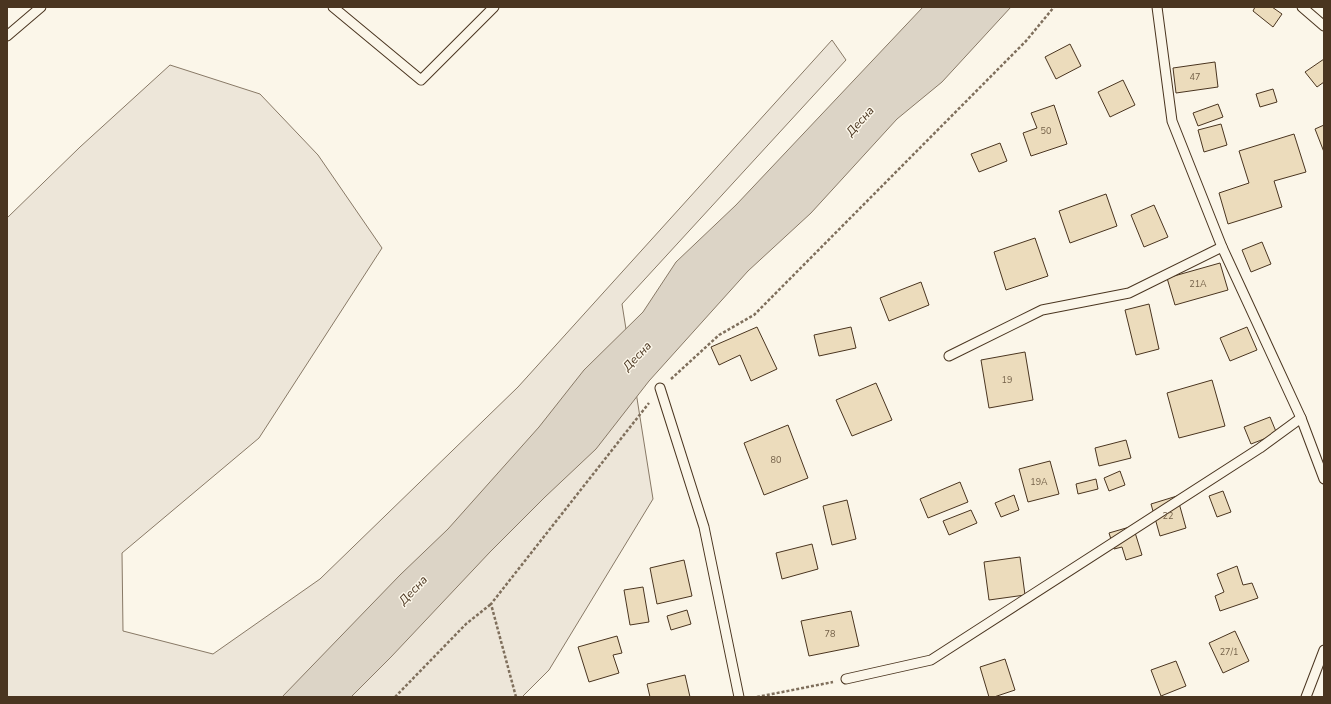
<svg xmlns="http://www.w3.org/2000/svg" width="1331" height="704" viewBox="0 0 1331 704" font-family="'Nunito Sans',sans-serif">
<style>
.green{fill:#ede6d9;stroke:#887966}
.water{fill:#dcd4c6;stroke:#887966}
.building{fill:#ecdcbc;stroke:#4a3520}
.lines{fill:none;stroke-linecap:round;stroke-linejoin:round}
.lane-casing{stroke:#4a3520;stroke-width:11}
.path{stroke:#7f6f5c;stroke-width:2.5;stroke-dasharray:3 2;stroke-linecap:butt}
.lane{stroke:#fbf6e9;stroke-width:9}
.labels{text-anchor:middle;dominant-baseline:central;stroke-width:3;stroke-linejoin:round;paint-order:stroke}
.number-label{font-size:9px;fill:#725f47}
.water-label{font-size:12px;font-style:italic;fill:#4a3520;stroke:#fbf6e9}
</style>
<rect width="100%" height="100%" fill="#fbf6e9"/>
<polygon class="green" points="832,40 846,60 622,304 653,499 549,670 522,697 7,697 7,218 80,147 170,65 260,94 318,155 382,248 259,438 122,553 123,631 213,654 320,579 518,387"/>
<polygon class="water" points="923,7 1011,7 942,82 897,119 811,213 748,271 649,381 596,449 545,497 490,552 391,657 351,697 282,697 400,575 448,529 539,427 584,370 643,312 676,262 736,205"/>
<g class="building">
<polygon points="1255,7 1272,7 1282,14 1273,27 1253,11"/>
<polygon points="1070,44 1081,66 1056,79 1045,57"/>
<polygon points="1324,59 1324,82 1317,87 1305,72"/>
<polygon points="1215,62 1218,87 1176,93 1173,68"/>
<polygon points="1123,80 1135,105 1110,117 1098,92"/>
<polygon points="1273,89 1277,102 1260,107 1256,94"/>
<polygon points="1218,104 1223,117 1198,126 1193,113"/>
<polygon points="1054,105 1067,144 1031,156 1023,133 1037,128 1031,113"/>
<polygon points="1221,124 1227,145 1204,152 1198,130"/>
<polygon points="1324,125 1324,152 1315,129"/>
<polygon points="1294,134 1306,172 1274,181 1282,207 1228,224 1219,193 1249,183 1239,151"/>
<polygon points="1000,143 1007,161 979,172 971,154"/>
<polygon points="1106,194 1117,226 1070,243 1059,211"/>
<polygon points="1154,205 1168,237 1144,247 1131,215"/>
<polygon points="1035,238 1048,276 1006,290 994,252"/>
<polygon points="1262,242 1271,264 1251,272 1242,250"/>
<polygon points="1220,263 1228,290 1175,305 1167,278"/>
<polygon points="921,282 929,305 889,321 880,298"/>
<polygon points="1149,304 1159,349 1136,355 1125,310"/>
<polygon points="757,327 777,369 751,381 740,355 719,365 711,347"/>
<polygon points="851,327 856,348 819,356 814,335"/>
<polygon points="1247,327 1257,350 1230,361 1220,338"/>
<polygon points="1025,352 1033,400 989,408 981,360"/>
<polygon points="1212,380 1225,426 1179,438 1167,393"/>
<polygon points="876,383 892,420 852,436 836,400"/>
<polygon points="1270,417 1277,434 1251,444 1244,427"/>
<polygon points="788,425 808,478 764,495 744,443"/>
<polygon points="1126,440 1131,458 1099,466 1095,448"/>
<polygon points="1050,461 1059,494 1028,502 1019,469"/>
<polygon points="1120,471 1125,485 1109,491 1104,478"/>
<polygon points="1096,479 1098,489 1078,494 1076,484"/>
<polygon points="960,482 968,502 928,518 920,499"/>
<polygon points="1223,491 1231,512 1217,517 1209,496"/>
<polygon points="1014,495 1019,510 1001,517 995,503"/>
<polygon points="1177,496 1186,528 1160,536 1151,504"/>
<polygon points="847,500 856,539 832,545 823,506"/>
<polygon points="971,510 977,523 949,535 943,521"/>
<polygon points="1133,526 1142,555 1126,560 1122,547 1114,549 1109,533"/>
<polygon points="812,544 818,569 782,579 776,553"/>
<polygon points="1020,557 1025,595 989,600 984,562"/>
<polygon points="684,560 692,596 657,604 650,568"/>
<polygon points="1237,566 1243,585 1252,583 1258,598 1220,611 1215,596 1224,592 1217,574"/>
<polygon points="643,587 649,622 630,625 624,590"/>
<polygon points="687,610 691,624 671,630 667,616"/>
<polygon points="851,611 859,646 809,656 801,621"/>
<polygon points="1235,631 1249,661 1223,673 1209,643"/>
<polygon points="617,636 622,653 613,655 619,673 589,682 578,647"/>
<polygon points="1005,659 1015,690 994,697 989,697 980,667"/>
<polygon points="1176,661 1186,686 1161,696 1151,670"/>
<polygon points="685,675 690,697 650,697 647,684"/>
</g>
<g class="lines">
<defs>
<g id="lane">
<polyline points="333,7 421,80 494,7"/>
<polyline points="1157,7 1172,121 1222,247 1301,418 1324,479"/>
<polyline points="1302,7 1324,26"/>
<polyline points="7,36 41,7"/>
<polyline points="949,356 1042,310 1129,293 1222,247"/>
<polyline points="660,388 704,527 739,697"/>
<polyline points="846,679 931,660 1260,448 1301,418"/>
<polyline points="1306,697 1324,650"/>
</g>
</defs>
<use href="#lane" class="lane-casing"/>
<g class="path">
<polyline points="671,379 719,335 754,315 1026,41 1054,7"/>
<polyline points="395,697 466,624 491,604"/>
<polyline points="516,697 491,604 649,403"/>
<polyline points="757,697 833,682"/>
</g>
<use href="#lane" class="lane"/>
</g>
<g class="labels">
<g class="number-label">
<text x="1195" y="77">47</text>
<text x="1046" y="131">50</text>
<text x="1198" y="284">21А</text>
<text x="1007" y="380">19</text>
<text x="776" y="460">80</text>
<text x="1039" y="482">19А</text>
<text x="1168" y="516">22</text>
<text x="830" y="634">78</text>
<text x="1229" y="652">27/1</text>
</g>
<g class="water-label">
<text transform="translate(860 121) rotate(-48)">Десна</text>
<text transform="translate(637 356) rotate(-46)">Десна</text>
<text transform="translate(413 590) rotate(-46)">Десна</text>
</g>
</g>
<rect width="1331" height="704" fill="none" stroke="#4a3520" stroke-width="16"/>
</svg>
